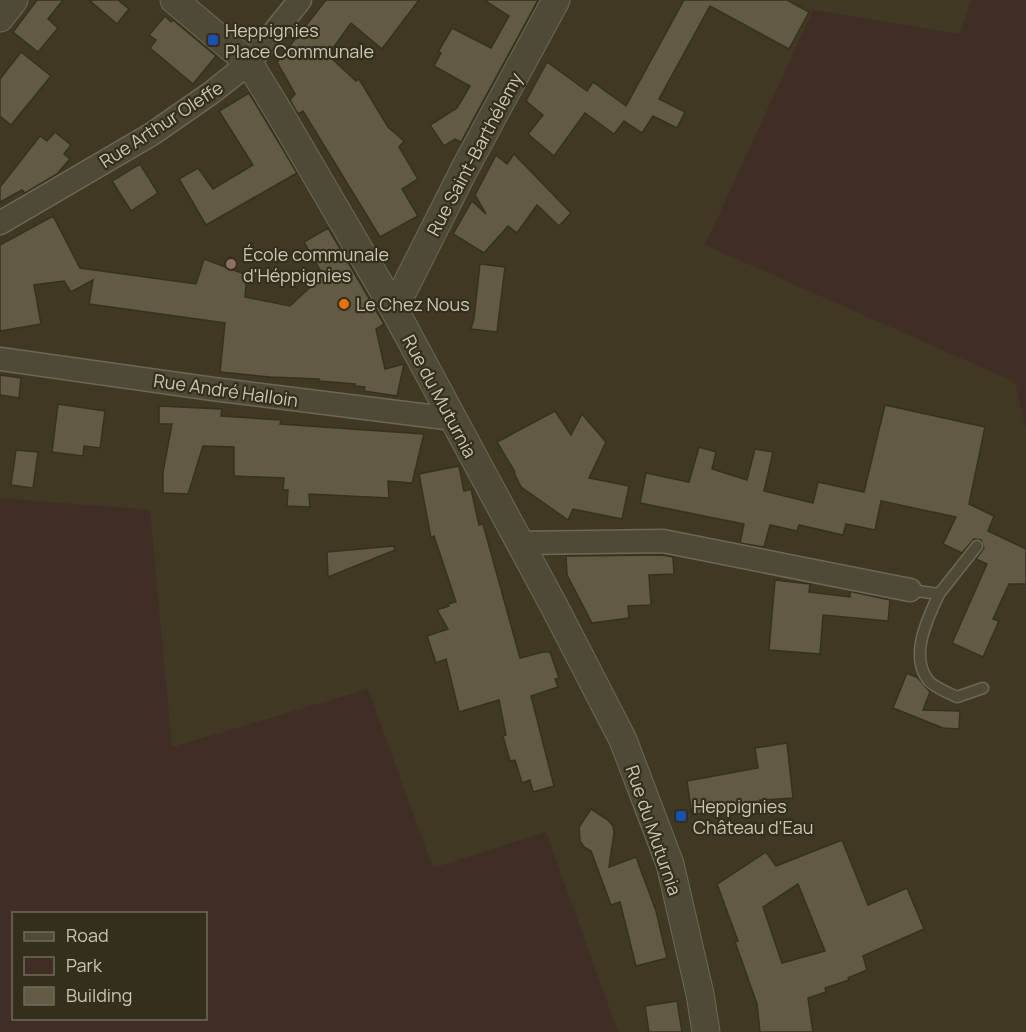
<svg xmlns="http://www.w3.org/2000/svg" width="1026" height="1032" viewBox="0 0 1026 1032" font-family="Manrope,sans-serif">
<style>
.green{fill:#402e26;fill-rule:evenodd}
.building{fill:#615b43;stroke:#36311f;stroke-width:1.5;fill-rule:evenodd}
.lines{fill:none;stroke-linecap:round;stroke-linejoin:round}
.service-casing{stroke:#6d6856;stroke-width:13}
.minor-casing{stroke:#6d6856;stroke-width:25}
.tertiary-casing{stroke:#6d6856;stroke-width:29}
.service{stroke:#4f4a38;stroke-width:10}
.minor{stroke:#4f4a38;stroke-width:22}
.tertiary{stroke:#4f4a38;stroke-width:27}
.transit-dot{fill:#1a4fb4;stroke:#342f1d;stroke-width:2}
.education-dot{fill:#8d6e63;stroke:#342f1d;stroke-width:2}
.food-dot{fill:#e8710a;stroke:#342f1d;stroke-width:2}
.labels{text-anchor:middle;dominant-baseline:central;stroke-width:4.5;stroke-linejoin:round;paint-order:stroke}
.poi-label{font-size:18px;fill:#cac6b4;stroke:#342f1d;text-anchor:start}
.street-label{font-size:18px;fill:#cac6b4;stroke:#342f1d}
</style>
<rect width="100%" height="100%" fill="#3f3924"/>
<g class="green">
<polygon points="971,0 1026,0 1026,430 1015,382 705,245 813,10 960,34"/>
<path d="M0,498l150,12 22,237 196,-58 65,179 113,-36 72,200h-618zM14,914h192v104h-192z"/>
</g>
<g class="building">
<polygon points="37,0 63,0 48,19 58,28 38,52 13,32"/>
<polygon points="89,0 118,0 129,9 117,24"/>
<polygon points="326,0 419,0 382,49 351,23 328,55 356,81 359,79 388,127 404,141 399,147 418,179 402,189 418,216 380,237 303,111 298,114 290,100 295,94 277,62"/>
<polygon points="484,0 538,0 461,142 455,139 444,146 430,125 457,108 470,86 434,66 441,53 438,52 452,28 491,48 509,16"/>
<polygon points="684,0 787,0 809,12 789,49 710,6 659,99 685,112 677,128 653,116 642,133 624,121 614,134 585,113 554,156 528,134 543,115 526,101 547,62 587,91 593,82 626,106"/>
<polygon points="165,16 171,22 173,20 216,56 193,84 150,48 156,40 149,35"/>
<polygon points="21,52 51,76 11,125 0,116 0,79"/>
<polygon points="249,93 297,173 206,225 179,179 198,168 213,189 253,165 219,111"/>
<polygon points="55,132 71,145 64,154 70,159 57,174 25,193 22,190 0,202 0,187 40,136 47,141"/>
<polygon points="514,154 571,213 559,226 537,205 517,233 508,226 484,253 453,234 472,201 486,214 475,195 496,155 507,164"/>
<polygon points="140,164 158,193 131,211 112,181"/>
<polygon points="53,216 80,268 196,284 204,259 247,275 245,297 290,306 323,275 304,242 328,228 384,324 376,329 385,369 404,364 397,396 364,391 365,387 354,386 355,384 319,381 319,379 270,377 220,372 225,323 89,304 93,280 71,292 64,281 34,285 41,324 0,331 0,245"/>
<polygon points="480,264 505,267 497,332 471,329 474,318"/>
<polygon points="0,375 21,378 19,398 0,395"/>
<polygon points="58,404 105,411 100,448 84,446 83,456 52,452"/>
<polygon points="885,405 985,427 969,504 994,516 988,531 1026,549 1026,584 1009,584 993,619 999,621 983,657 952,643 987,564 976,559 984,548 981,540 974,539 962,553 943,544 956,517 881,501 875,530 846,524 843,535 799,525 797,531 770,525 764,547 740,543 744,524 640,503 646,473 689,482 699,447 716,452 712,469 747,480 755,449 773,452 764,491 813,503 818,482 864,492"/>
<polygon points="159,406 222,409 221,416 281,420 280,424 424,434 412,483 388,481 389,498 309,494 310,507 287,506 288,490 283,490 284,478 234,476 234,447 203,446 188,494 163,493 163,472 172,424 159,424"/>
<polygon points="555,411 571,435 582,414 606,442 589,478 629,486 622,519 573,509 568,520 521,487 514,473 515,472 497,442"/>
<polygon points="16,450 38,452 33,488 11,485"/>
<polygon points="459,466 464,491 471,489 479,525 483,524 520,658 543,652 550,652 559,678 555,679 558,687 531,696 554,786 533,792 530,780 522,783 515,760 510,761 503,736 506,735 499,700 459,712 446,659 436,663 427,636 448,629 437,610 449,606 448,604 456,602 434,536 431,538 419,474"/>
<polygon points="394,546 395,550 328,577 327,552"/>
<polygon points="662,555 673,557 674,574 649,575 651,605 628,606 629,618 592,623 567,575 566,556"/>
<polygon points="775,580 810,584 809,592 850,597 850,592 853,592 890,600 888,621 823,615 820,654 769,650"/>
<polygon points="907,673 918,678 930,692 923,710 960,711 959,729 943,728 893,708"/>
<polygon points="787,743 793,798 760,800 761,807 739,812 737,806 692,815 687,781 758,768 755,748"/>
<polygon points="591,809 608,820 613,826 614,833 609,867 636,857 656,911 667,958 636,966 620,902 611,905 591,851 584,847 580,841 579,827"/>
<path d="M842,840l26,65 39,-17 17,41 -61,27 4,14 -19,8 1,2 -24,8 1,4 -18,6 5,34h-53l-3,-28 -22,-62 3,-1 -21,-57 49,-32 10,14zM798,884l27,67 -43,12 -19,-56z"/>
<polygon points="677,1001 682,1032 649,1032 645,1006"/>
</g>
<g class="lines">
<defs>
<g id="service">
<polyline points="910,590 939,594 977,546"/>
<path d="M939,594c-11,24 -30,61 -11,86 5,7 21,13 29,17l26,-9"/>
</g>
<g id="minor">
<polyline points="0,223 152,134 211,93 249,63 300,0"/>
<polyline points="0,359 213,389 453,419"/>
<polyline points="520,543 663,541 910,590"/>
</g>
<g id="tertiary">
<polyline points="174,0 249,63 282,117 394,309 554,606 623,740 670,864 700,994 706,1032"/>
<polyline points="0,18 14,0"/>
<polyline points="394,309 465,168 556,0"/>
</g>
</defs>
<use href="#service" class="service-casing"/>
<use href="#minor" class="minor-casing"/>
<use href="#tertiary" class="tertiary-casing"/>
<use href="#service" class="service"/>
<use href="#minor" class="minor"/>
<use href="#tertiary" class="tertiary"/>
</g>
<g class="transit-dot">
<rect x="207" y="34" width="12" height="12" rx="3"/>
<rect x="675" y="810" width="12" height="12" rx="3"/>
</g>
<circle class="education-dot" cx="231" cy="264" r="6"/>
<circle class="food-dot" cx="344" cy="304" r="6"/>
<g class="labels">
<g class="poi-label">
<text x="225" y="30">Heppignies<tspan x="225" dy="21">Place Communale</tspan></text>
<text x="243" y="254">École communale<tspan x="243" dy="21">d'Héppignies</tspan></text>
<text x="356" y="304">Le Chez Nous</text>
<text x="693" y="806">Heppignies<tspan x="693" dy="21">Château d'Eau</tspan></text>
</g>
<g class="street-label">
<text transform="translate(161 124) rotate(-33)">Rue Arthur Oleffe</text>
<text transform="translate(474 154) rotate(-62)">Rue Saint-Barthélemy</text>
<text transform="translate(226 390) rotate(8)">Rue André Halloin</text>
<text transform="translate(440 396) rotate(62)">Rue du Muturnia</text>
<text transform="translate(654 830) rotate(71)">Rue du Muturnia</text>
</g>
</g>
<rect x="12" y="912" width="195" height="108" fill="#342f1d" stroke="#706b59" stroke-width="1.5"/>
<rect x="24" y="932" width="30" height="9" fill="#4f4a38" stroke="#706b59" stroke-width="1.5"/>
<text x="66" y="942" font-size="18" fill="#cac6b4">Road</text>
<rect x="24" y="957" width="30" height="18" fill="#402e26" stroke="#706b59" stroke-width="1.5"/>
<text x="66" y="972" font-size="18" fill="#cac6b4">Park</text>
<rect x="24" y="987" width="30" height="18" fill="#615b43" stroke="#706b59" stroke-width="1.5"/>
<text x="66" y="1002" font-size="18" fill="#cac6b4">Building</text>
</svg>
